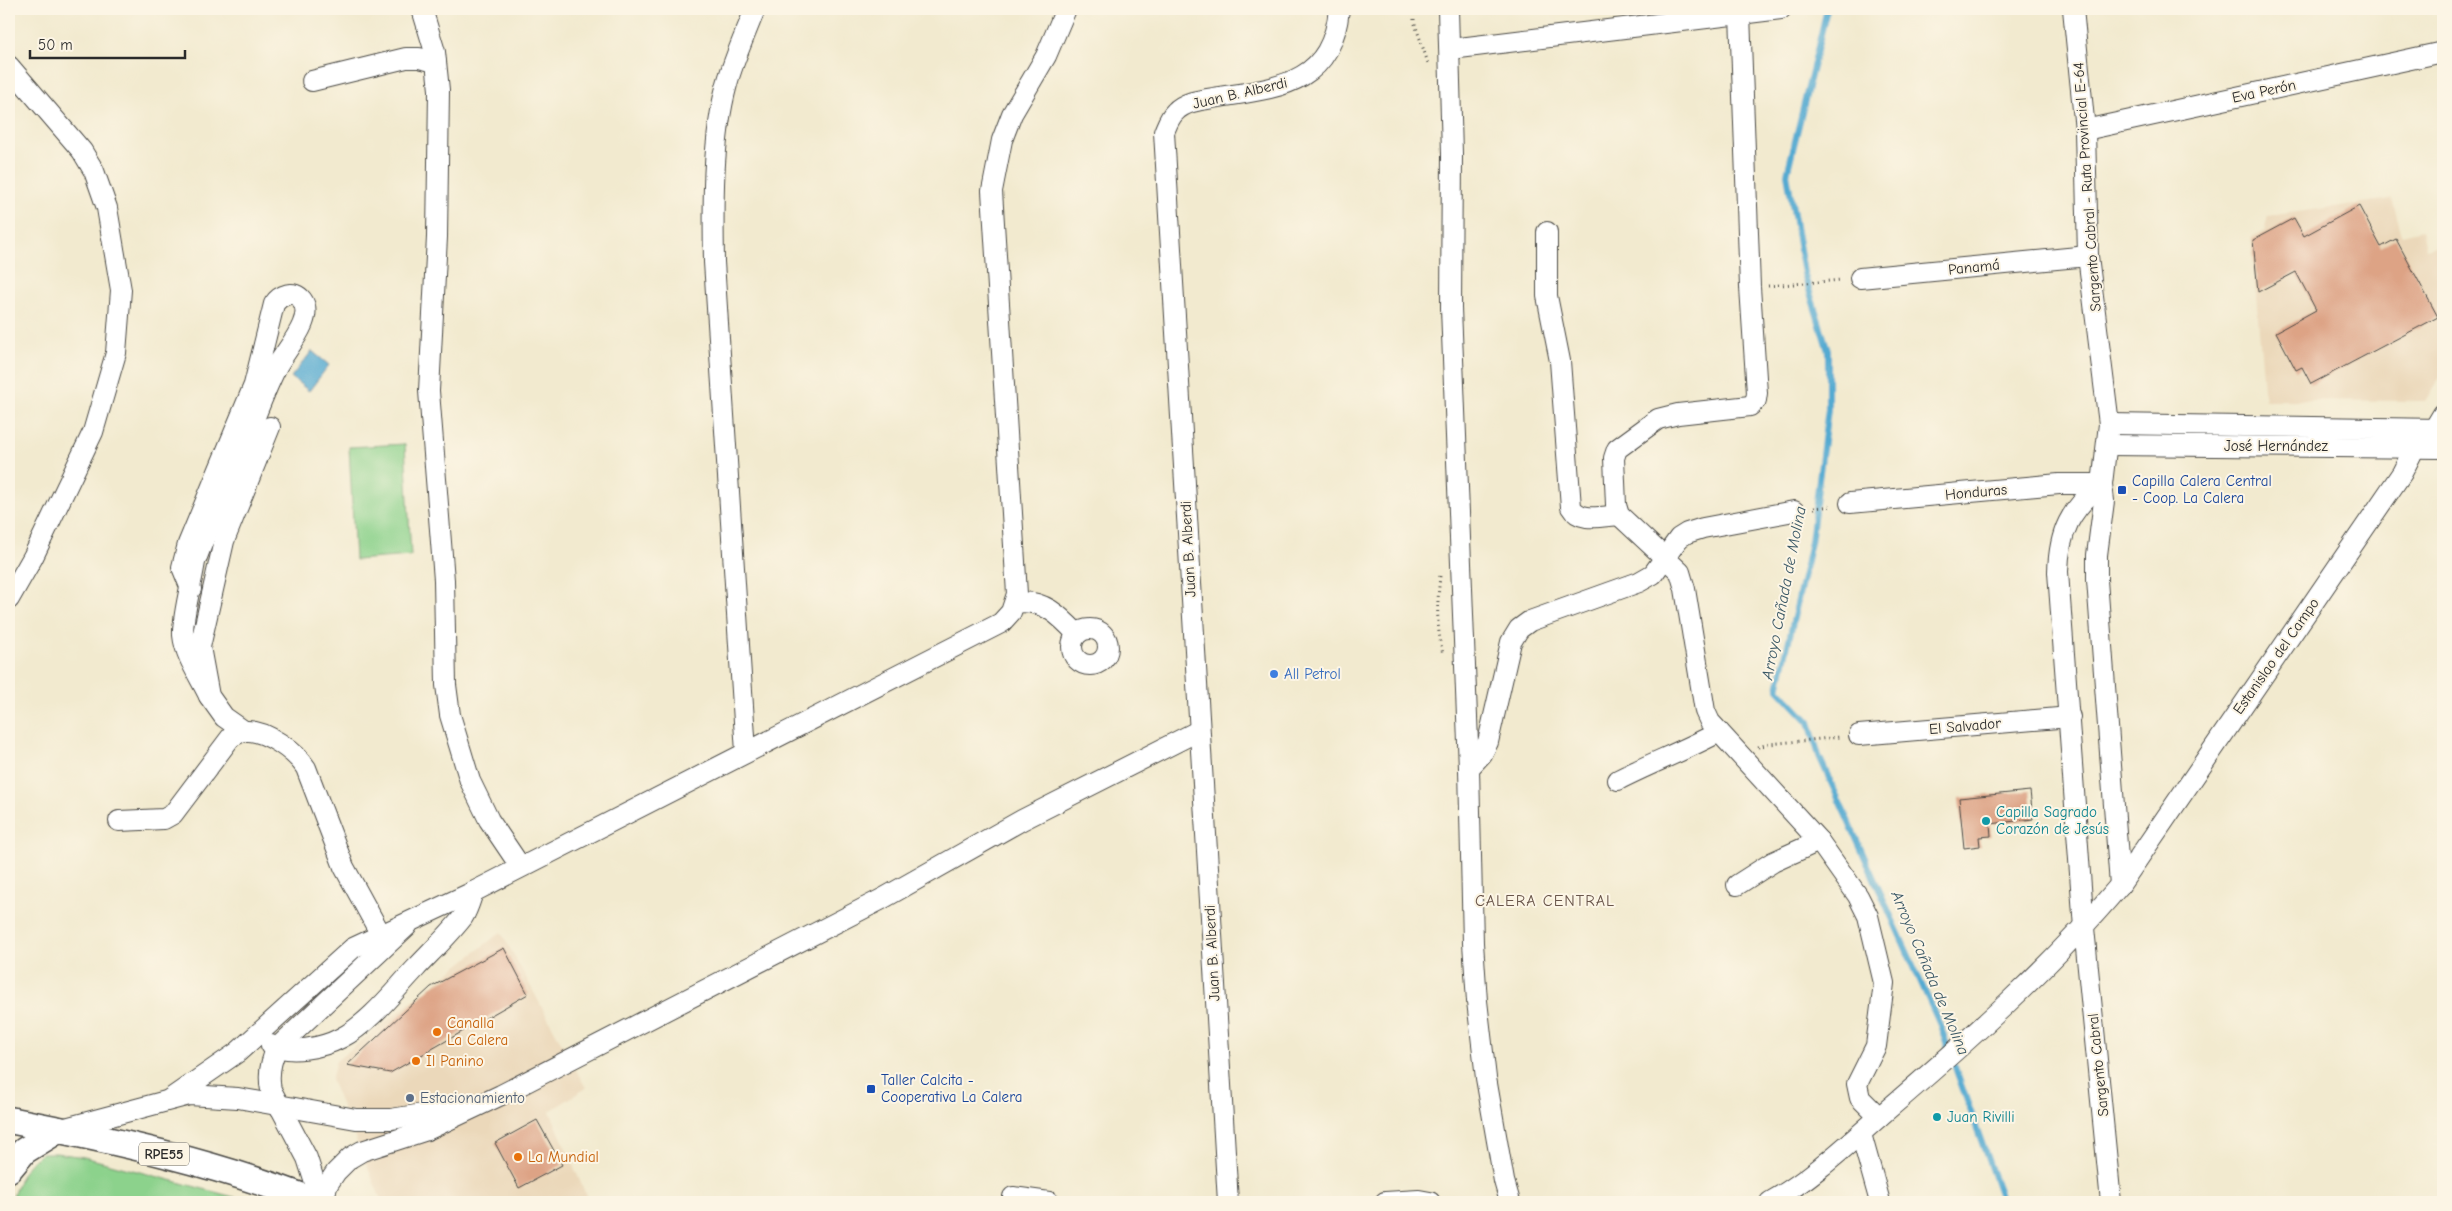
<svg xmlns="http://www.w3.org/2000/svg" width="2452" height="1211" viewBox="0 0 2452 1211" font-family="'Comic Neue',sans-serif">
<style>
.built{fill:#ebd8ba}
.green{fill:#8cd28c;stroke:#5c7e5c}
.water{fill:#54aad1;stroke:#406a7e}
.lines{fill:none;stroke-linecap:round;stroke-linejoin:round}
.stream{stroke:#54aad1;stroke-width:6}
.building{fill:#dda385}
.minor-casing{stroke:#494844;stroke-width:22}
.major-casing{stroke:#494844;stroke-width:29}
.path{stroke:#494844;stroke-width:3;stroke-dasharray:1 4;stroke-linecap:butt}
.minor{stroke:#fff;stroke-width:20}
.major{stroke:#fff;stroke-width:26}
.transit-dot{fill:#1a4fb4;stroke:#fcf5e5;stroke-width:2}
.shop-dot{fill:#3f7fe0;stroke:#fcf5e5;stroke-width:2}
.culture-dot{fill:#0f9aa8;stroke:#fcf5e5;stroke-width:2}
.food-dot{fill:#e8710a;stroke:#fcf5e5;stroke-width:2}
.service-dot{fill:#5c6f8a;stroke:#fcf5e5;stroke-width:2}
.labels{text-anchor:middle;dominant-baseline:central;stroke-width:4;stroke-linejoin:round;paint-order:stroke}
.shield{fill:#fcf5e5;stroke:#6a6863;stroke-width:1}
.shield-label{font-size:14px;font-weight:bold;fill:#2b2b2b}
.street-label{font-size:15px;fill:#2b2b2b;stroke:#fcf5e5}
.transit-label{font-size:15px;fill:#164399;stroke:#fcf5e5;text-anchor:start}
.shop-label{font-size:15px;fill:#366cbe;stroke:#fcf5e5;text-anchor:start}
.culture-label{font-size:15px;fill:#0d838f;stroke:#fcf5e5;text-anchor:start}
.food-label{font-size:15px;fill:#c56008;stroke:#fcf5e5;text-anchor:start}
.service-label{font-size:15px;fill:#4e5e75;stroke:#fcf5e5;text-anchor:start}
.water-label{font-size:16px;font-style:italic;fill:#395765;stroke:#fcf5e5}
.neighbourhood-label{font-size:16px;letter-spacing:1px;fill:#69554a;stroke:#fcf5e5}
</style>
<rect width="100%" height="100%" fill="#fcf5e5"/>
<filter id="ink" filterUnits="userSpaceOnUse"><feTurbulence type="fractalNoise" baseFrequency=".02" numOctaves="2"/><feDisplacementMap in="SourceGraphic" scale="10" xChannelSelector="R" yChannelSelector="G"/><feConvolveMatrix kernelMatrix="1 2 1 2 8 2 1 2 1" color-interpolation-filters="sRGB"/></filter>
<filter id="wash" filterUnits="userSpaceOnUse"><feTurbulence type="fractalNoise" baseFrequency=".0096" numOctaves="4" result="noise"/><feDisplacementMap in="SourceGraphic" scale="20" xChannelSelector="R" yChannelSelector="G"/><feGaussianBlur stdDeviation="1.12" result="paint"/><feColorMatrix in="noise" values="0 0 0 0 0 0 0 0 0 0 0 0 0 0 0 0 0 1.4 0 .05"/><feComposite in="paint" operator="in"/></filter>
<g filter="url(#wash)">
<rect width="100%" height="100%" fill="#f2eacf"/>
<g class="built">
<polygon points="2392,199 2402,235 2422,230 2426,249 2443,245 2443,373 2425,401 2265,400 2251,237 2264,231 2268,216"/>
<polygon points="501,932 586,1088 550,1111 589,1202 382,1202 331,1080 336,1061"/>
</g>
<g class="green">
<polygon points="405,444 411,556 355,560 349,447"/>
<path d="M43,1153h13l28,4 168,45h-240c5,-21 12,-37 31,-49z"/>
</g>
<polygon class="water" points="312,351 329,365 309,391 291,377"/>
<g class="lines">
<polyline class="stream" points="1827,9 1787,174 1804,273 1828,351 1828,409 1811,542 1778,689 1809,722 1819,756 1940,1025 2003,1202"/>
</g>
<g id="blocks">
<g class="building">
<polygon points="2359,206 2381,247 2396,239 2438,317 2311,384 2302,367 2296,370 2276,332 2316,310 2296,272 2258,292 2253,240 2294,218 2304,236"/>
<polygon points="2030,791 2033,819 1990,824 1991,836 1979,837 1980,846 1964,848 1959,798"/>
<polygon points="504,948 528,994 390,1073 347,1065 431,987"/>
<polygon points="537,1120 562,1165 519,1188 495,1143"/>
</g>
</g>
</g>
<g filter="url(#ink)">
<use href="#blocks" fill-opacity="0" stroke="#494844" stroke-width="1"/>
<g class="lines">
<defs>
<g id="minor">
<polyline points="422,9 435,52 439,90 437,237 429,391 444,580 446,685 450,715 470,781 489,820 520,866"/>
<polyline points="1448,9 1452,154 1451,308 1469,768 1473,943 1477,1001 1486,1078 1504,1181 1510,1202"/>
<polyline points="2073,9 2085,130 2088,256 2109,424 2102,484 2104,501 2097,555 2097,580 2120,885"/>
<polyline points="1740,14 1750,287 1757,393 1756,400 1750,406 1678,414 1658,419 1617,449 1614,458 1616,505 1619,515 1680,572 1685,589 1705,711 1710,722 1819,841 1858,896 1868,916 1884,983 1876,1046 1857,1084 1860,1098 1879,1117"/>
<polyline points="1451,49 1781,9"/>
<polyline points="9,66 82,151 94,171 107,208 121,290 116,353 93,432 33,557 9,599"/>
<polyline points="312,81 406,58 419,58 436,62"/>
<polyline points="2085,130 2443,52"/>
<path d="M1547,232v64l13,65 11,146c9,16 31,9 48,8"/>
<polyline points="1860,278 2088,256"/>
<polyline points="2109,424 2441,429"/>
<polyline points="2108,445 2443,448"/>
<path d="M2102,484c-32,25 -43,48 -44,88l26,356 27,274"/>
<polyline points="1850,503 2059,484 2102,484"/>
<path d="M191,589l-9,-22 6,-23 66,-159 20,-81c6,-9 20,-15 28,-4 14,19 -18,51 -26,68 -12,24 -21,49 -31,74 -17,40 -35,80 -50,120 -3,20 -13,55 -12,73 2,21 17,42 26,61"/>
<path d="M1015,603c28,-5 45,13 62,31"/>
<circle cx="1090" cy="647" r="18"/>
<polyline points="244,731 224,717 209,696 200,647 224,541 270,427"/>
<polyline points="1859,735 2070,717"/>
<path d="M746,752l-32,-490c-1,-57 -2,-123 13,-178 7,-26 19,-51 28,-75"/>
<polyline points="1469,768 1482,754 1488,742 1511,642 1519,629 1530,621 1639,582 1653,574 1679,538 1687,533 1703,528 1794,511"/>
<path d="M1618,780c33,-17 68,-30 101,-48"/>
<path d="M119,821l45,-2 9,-5 58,-77c5,-2 10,-6 15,-6 20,-1 50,21 60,37l38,99 36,66"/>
<polyline points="1737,885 1773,862 1819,841"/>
<path d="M271,1045c20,9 51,3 70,-7 28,-14 54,-48 75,-70 16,-17 33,-33 47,-51 5,-8 7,-16 10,-25"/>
<polyline points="170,1099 238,1052 353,948 473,892 1001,623 1011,612 1017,594 992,191 1002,140 1012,114 1046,56 1066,9"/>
<polyline points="62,1129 189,1095 238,1098 356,1119 391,1119 455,1109"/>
<polyline points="1861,1134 1880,1202"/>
<polyline points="1013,1197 1049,1202"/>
<path d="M321,1202l-14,-44 -36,-68c-3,-15 -1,-28 6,-42l130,-122"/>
<polyline points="322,1202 328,1184 336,1172 350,1158 362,1151 427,1130 501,1095 882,899 1022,820 1198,731"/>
<path d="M1228,1202l-64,-1070c3,-7 5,-14 11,-20 9,-10 25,-12 38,-14 61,-10 119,-11 126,-89"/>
<polyline points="1385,1202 1419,1200 1430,1202"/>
<path d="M1770,1202c43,-24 78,-58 116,-91 82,-70 164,-143 234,-226l282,-412 13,-26 19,-18 9,-15"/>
</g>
<g id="major">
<path d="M9,1120c104,20 208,43 307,82"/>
<polyline points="9,1169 24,1151 58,1130"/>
</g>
</defs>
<use href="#minor" class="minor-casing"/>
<use href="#major" class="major-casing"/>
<g class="path">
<polyline points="1414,9 1414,21 1428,63"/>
<polyline points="1768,286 1842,280"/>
<polyline points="1814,508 1832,506"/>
<path d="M1440,576c-3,29 -4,49 3,78"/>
<polyline points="1758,747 1769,744 1841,737"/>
</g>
<use href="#minor" class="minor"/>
<use href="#major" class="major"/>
</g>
</g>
<g class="transit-dot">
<rect x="2117" y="485" width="10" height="10" rx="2.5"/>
<rect x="866" y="1084" width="10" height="10" rx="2.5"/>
</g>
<circle class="shop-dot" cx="1274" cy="674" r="5"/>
<g class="culture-dot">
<circle cx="1986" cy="821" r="5"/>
<circle cx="1937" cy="1117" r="5"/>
</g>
<g class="food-dot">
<circle cx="437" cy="1032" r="5"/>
<circle cx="416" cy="1061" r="5"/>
<circle cx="518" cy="1157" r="5"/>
</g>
<circle class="service-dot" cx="410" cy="1098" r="5"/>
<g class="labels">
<rect class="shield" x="139" y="1142.5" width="50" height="23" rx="4"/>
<g class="shield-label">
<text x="164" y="1154">RPE55</text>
</g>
<g class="street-label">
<text transform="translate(2264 91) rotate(-12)">Eva Perón</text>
<text transform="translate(1240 93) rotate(-13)">Juan B. Alberdi</text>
<text transform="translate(2087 187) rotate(-94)">Sargento Cabral - Ruta Provincial E-64</text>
<text transform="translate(1974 267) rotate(-6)">Panamá</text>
<text x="2276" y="446">José Hernández</text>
<text transform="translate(1976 492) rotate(-5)">Honduras</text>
<text transform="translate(1188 549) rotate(-93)">Juan B. Alberdi</text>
<text transform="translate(2276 656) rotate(-55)">Estanislao del Campo</text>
<text transform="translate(1965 726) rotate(-5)">El Salvador</text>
<text transform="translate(1212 953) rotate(-93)">Juan B. Alberdi</text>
<text transform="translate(2098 1065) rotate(-96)">Sargento Cabral</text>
</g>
<g class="transit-label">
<text x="2132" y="481">Capilla Calera Central<tspan x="2132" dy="17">- Coop. La Calera</tspan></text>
<text x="881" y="1080">Taller Calcita -<tspan x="881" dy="17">Cooperativa La Calera</tspan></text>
</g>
<g class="shop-label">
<text x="1284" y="674">All Petrol</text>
</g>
<g class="culture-label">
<text x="1996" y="812">Capilla Sagrado<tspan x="1996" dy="17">Corazón de Jesús</tspan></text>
<text x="1947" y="1117">Juan Rivilli</text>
</g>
<g class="food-label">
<text x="447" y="1023">Canalla<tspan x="447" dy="17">La Calera</tspan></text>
<text x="426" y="1061">Il Panino</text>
<text x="528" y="1157">La Mundial</text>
</g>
<g class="service-label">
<text x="420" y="1098">Estacionamiento</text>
</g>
<g class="water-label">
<text transform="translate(1784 593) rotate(-79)">Arroyo Cañada de Molina</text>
<text transform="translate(1930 973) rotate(67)">Arroyo Cañada de Molina</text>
</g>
<g class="neighbourhood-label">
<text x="1545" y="901">CALERA CENTRAL</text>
</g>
</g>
<rect width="2452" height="1211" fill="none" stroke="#fcf5e5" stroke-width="30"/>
<path d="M30 50v8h155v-8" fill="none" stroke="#2b2b2b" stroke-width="2.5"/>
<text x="38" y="50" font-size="15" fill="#2b2b2b" stroke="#fcf5e5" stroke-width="4" paint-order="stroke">50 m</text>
</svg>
